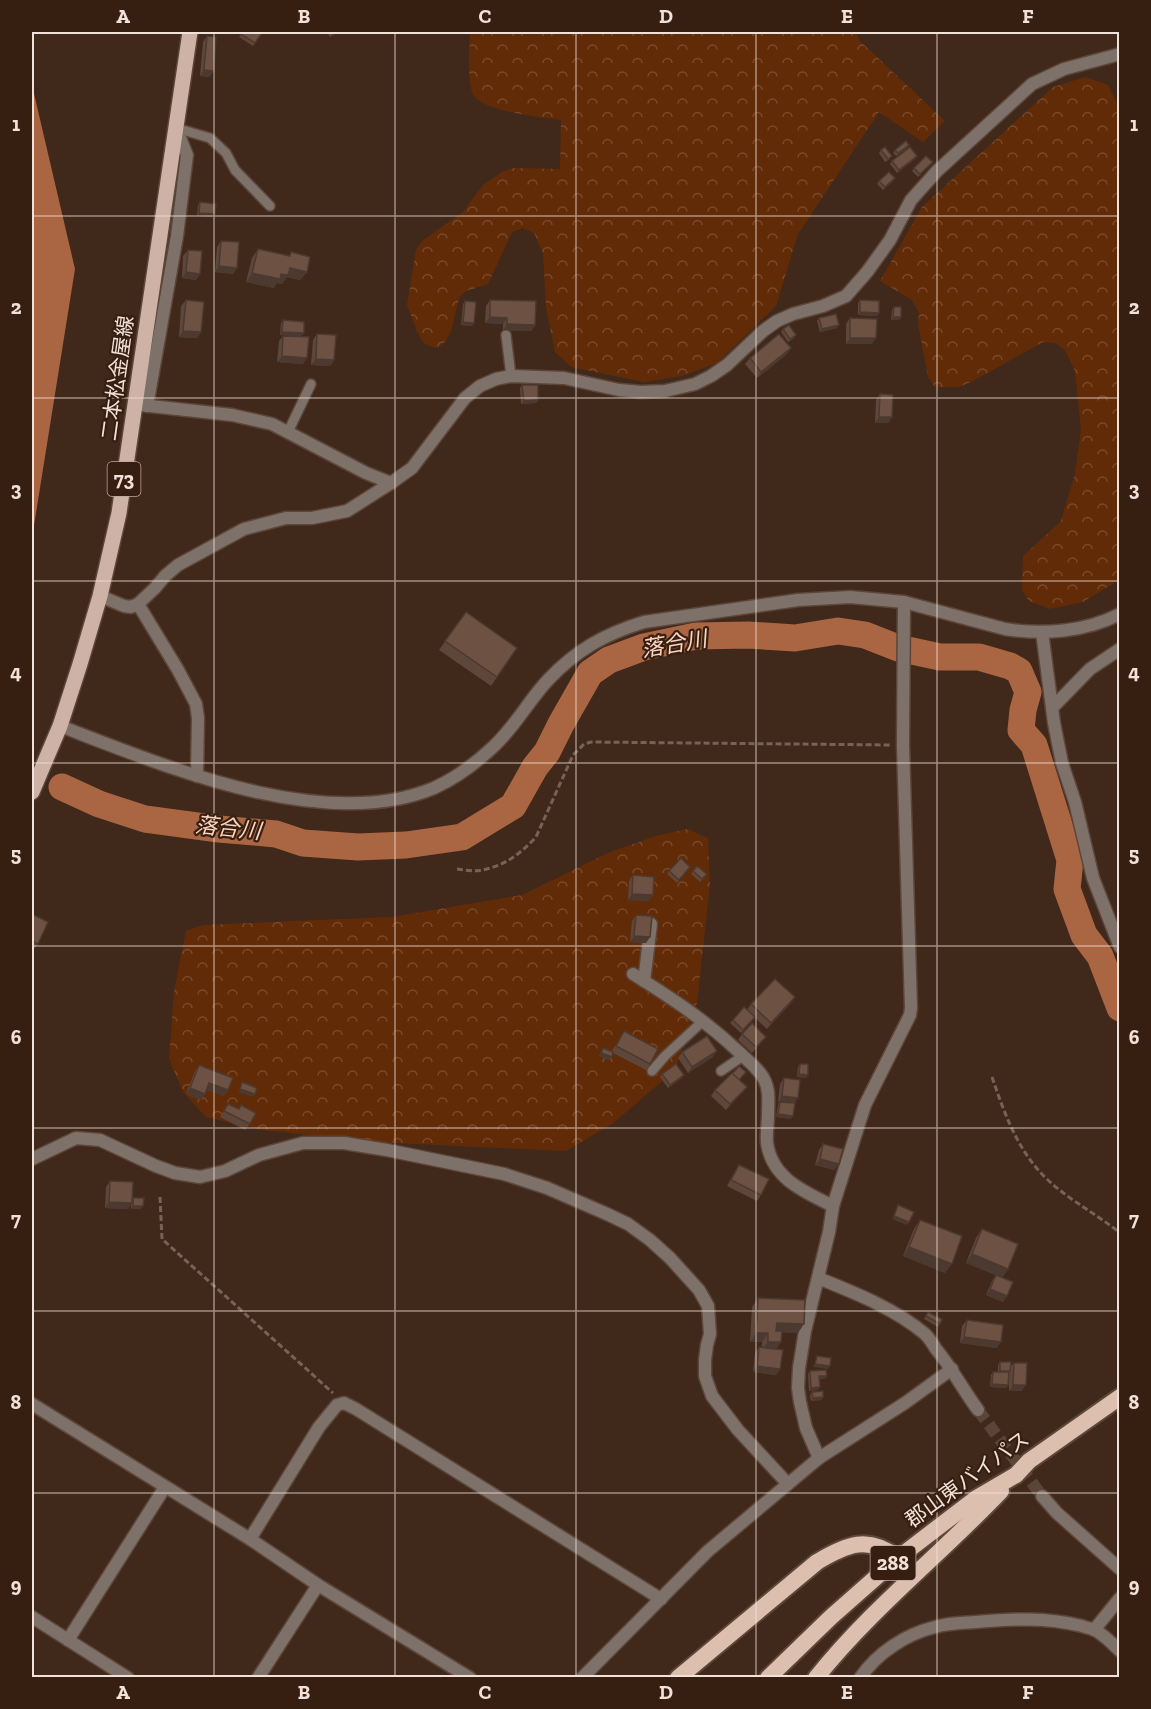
<svg xmlns="http://www.w3.org/2000/svg" width="1151" height="1709" viewBox="0 0 1151 1709" font-family="'Zilla Slab','Noto Sans JP',serif">
<style>
.forest{fill:url(#forest-crowns)}
.water{fill:#aa6642}
.lines{fill:none;stroke-linecap:round;stroke-linejoin:round}
.river{stroke:#aa6642;stroke-width:27}
.minor-tunnel{stroke:#5b4438;stroke-width:12;stroke-dasharray:12 6;stroke-linecap:butt}
.service-casing{stroke:#5c4639;stroke-width:12}
.minor-casing{stroke:#5c4639;stroke-width:15}
.tertiary-casing{stroke:#5c4639;stroke-width:15}
.primary-casing{stroke:#5c4639;stroke-width:18}
.trunk-casing{stroke:#5c4639;stroke-width:20}
.path{stroke:#786257;stroke-width:3;stroke-dasharray:6 3;stroke-linecap:butt}
.service{stroke:#7e716a;stroke-width:9}
.minor{stroke:#7e716a;stroke-width:12}
.tertiary{stroke:#7e716a;stroke-width:12}
.primary{stroke:#cdb2a5;stroke-width:15}
.trunk{stroke:#ddbfb0;stroke-width:16}
.wall{fill:#5e473a}
.shaded-wall{fill:#4c3930}
.building{fill:#6d5244;stroke:#4c3930;stroke-width:1.5}
.grid{fill:none;stroke:#f2e1d9;stroke-width:1.5;stroke-opacity:0.55}
.labels{text-anchor:middle;dominant-baseline:central;stroke-width:4.5;stroke-linejoin:round;paint-order:stroke}
.shield{fill:#361e11;stroke:#baa69d;stroke-width:1.5}
.shield-label{font-size:20px;font-weight:bold;fill:#f2e1d9}
.street-label{font-size:21px;fill:#f2e1d9;stroke:#361e11}
.water-label{font-size:22px;font-style:italic;fill:#fdd6c2;stroke:#361e11}
.neatline{fill:none;stroke:#f2e1d9;stroke-width:2}
.grid-label{font-size:20px;text-anchor:middle;font-weight:bold;fill:#f2e1d9}
</style>
<defs>
<pattern id="forest-crowns" width="20" height="18" patternUnits="userSpaceOnUse" patternTransform="scale(1.5)"><rect width="20" height="18" fill="#622b07"/><path d="M2 6a3 3 0 1 1 6 0M12 15a3 3 0 1 1 6 0" fill="none" stroke="#79492b"/></pattern>
</defs>
<rect width="100%" height="100%" fill="#40281b"/>
<g class="forest">
<path d="M470,32h386l4,9 85,80 -22,21 -44,-30 -81,122 -22,72 -59,57 -35,13 -38,6 -73,-15 -16,-15 -9,-45 -3,-54 -9,-20 -11,-5 -11,4 -24,52 -22,7 -7,7 -8,33 -5,10 -9,7 -11,-3 -7,-9 -12,-31 9,-55 6,-9 41,-29 20,-27 19,-13 11,-4 47,1 1,-49c-20,-3 -74,-8 -86,-23 -9,-10 -5,-51 -5,-65z"/>
<polygon points="1085,77 1108,85 1119,107 1119,580 1083,602 1050,609 1029,601 1022,590 1023,556 1061,521 1075,474 1081,429 1075,371 1065,350 1055,343 1043,342 971,382 959,387 935,387 928,377 918,324 919,313 912,300 880,281 922,207 1053,87"/>
<polygon points="687,829 708,838 710,884 697,1003 675,1070 612,1124 566,1151 374,1142 263,1130 206,1117 183,1092 169,1059 174,991 186,931 203,925 392,917 522,895 610,852 656,836"/>
</g>
<polygon class="water" points="32,85 75,269 32,538"/>
<g class="lines">
<polyline class="river" points="62,787 99,804 145,819 219,829 276,834 303,843 358,847 406,845 462,837 513,806 535,767 547,752 561,724 590,673 609,660 644,647 696,636 748,635 795,638 838,631 865,635 898,648 940,657 979,657 1010,666 1019,671 1028,692 1023,710 1021,730 1034,745 1070,860 1067,889 1084,935 1100,956 1120,1008"/>
<polyline class="minor-tunnel" points="978,1410 1042,1496"/>
<defs>
<g id="service">
<polyline points="176,128 210,138 226,153 235,170 270,206"/>
<polyline points="506,335 511,376"/>
<polyline points="288,432 311,384"/>
<polyline points="652,1071 665,1056 703,1021"/>
<polyline points="721,1071 743,1056"/>
</g>
<g id="minor">
<polyline points="141,405 232,415 272,424 366,473 391,483"/>
<polyline points="147,406 177,236 187,155 176,128"/>
<polyline points="100,596 124,606 131,607 138,604 155,588 165,576 178,565 244,529 286,518 312,518 347,511 391,483 412,468 465,398 480,386 496,379 511,376 564,378 619,390 641,392 665,391 695,384 711,376 727,365 763,331 777,321 793,314 823,306 846,296 867,272 890,240 911,200 937,171 1032,84 1064,69 1120,54"/>
<polyline points="138,604 178,670 196,704 198,718 197,776"/>
<polyline points="1052,708 1090,669 1120,649"/>
<path d="M633,974c40,25 72,46 107,79 8,8 19,16 24,26 6,11 4,24 4,36 0,9 -2,19 -1,28 5,36 38,49 66,63"/>
<polyline points="644,981 651,924"/>
<polyline points="32,1159 76,1138 100,1140 156,1166 175,1173 200,1177 225,1171 259,1155 303,1143 344,1143 387,1150 504,1174 547,1188 607,1214 628,1224 650,1240 670,1258 699,1290 708,1306 710,1334 707,1345 705,1360 705,1376 712,1396 738,1430 788,1484"/>
<path d="M818,1278c35,14 78,31 107,56 4,4 8,10 11,15 16,19 27,41 42,61"/>
<polyline points="32,1404 250,1539 318,1585 470,1678"/>
<polyline points="819,1458 806,1428 800,1402 798,1388 799,1368 805,1331 829,1232 833,1206 865,1105 910,1015 911,1008 903,745 904,602"/>
<polyline points="1042,1496 1057,1513 1120,1569"/>
<polyline points="250,1539 319,1427 337,1405 344,1403 356,1409 661,1599"/>
<polyline points="32,1617 128,1678"/>
<polyline points="1094,1630 1120,1598"/>
<polyline points="68,1640 165,1487"/>
<polyline points="258,1678 318,1585"/>
<polyline points="582,1678 708,1551 819,1458 905,1403 952,1369"/>
<path d="M860,1678c17,-25 46,-44 75,-51 13,-4 28,-4 41,-5 36,-3 70,-5 106,4 4,2 9,2 13,4 9,5 17,13 25,21"/>
</g>
<g id="tertiary">
<polyline points="1042,632 1054,723 1062,763 1075,802 1093,878 1120,947"/>
<path d="M60,726c105,40 264,108 374,62 22,-10 42,-25 59,-41 22,-20 36,-47 55,-67 28,-30 57,-46 96,-58l154,-22 52,-3 54,5 101,27c38,6 80,3 115,-15"/>
</g>
<polyline id="primary" points="32,792 60,726 80,664 100,596 119,513 190,32"/>
<g id="trunk">
<path d="M678,1678l139,-116c30,-18 51,-27 81,-4"/>
<polyline points="768,1678 831,1617 898,1558 975,1499 1016,1475 1029,1461 1120,1397"/>
<path d="M816,1678c55,-69 125,-124 185,-187"/>
</g>
</defs>
<use href="#service" class="service-casing"/>
<use href="#minor" class="minor-casing"/>
<use href="#tertiary" class="tertiary-casing"/>
<use href="#primary" class="primary-casing"/>
<use href="#trunk" class="trunk-casing"/>
<g class="path">
<path d="M457,869c8,1 18,3 25,1 23,-4 39,-17 54,-33l37,-82 11,-11 7,-2 301,3"/>
<path d="M992,1077c12,35 24,69 49,96 22,24 53,39 79,60"/>
<polyline points="160,1197 162,1239 333,1393"/>
</g>
<use href="#service" class="service"/>
<use href="#minor" class="minor"/>
<use href="#tertiary" class="tertiary"/>
<use href="#primary" class="primary"/>
<use href="#trunk" class="trunk"/>
</g>
<g class="wall">
<polygon points="243,32 262,33 253,46 239,37"/>
<polygon points="327,32 339,32 330,37"/>
<polygon points="207,36 214,71 209,77 200,76 203,42"/>
<polygon points="909,145 907,148 896,156 893,153 895,150"/>
<polygon points="881,150 890,159 885,162 879,153"/>
<polygon points="917,156 915,159 897,173 890,164 892,161"/>
<polygon points="933,162 918,177 912,171 914,168"/>
<polygon points="879,181 893,181 883,190 877,184"/>
<polygon points="200,202 215,214 213,217 197,216 198,205"/>
<polygon points="221,241 237,268 233,274 215,272 217,247"/>
<polygon points="258,249 289,256 291,252 307,272 300,280 287,277 282,284 277,283 274,288 246,282 252,258"/>
<polygon points="188,250 200,274 196,280 182,278 183,256"/>
<polygon points="186,300 201,332 197,338 179,337 181,306"/>
<polygon points="490,300 535,325 531,331 503,330 503,324 485,323 486,306"/>
<polygon points="860,300 879,313 877,316 858,315 858,303"/>
<polygon points="465,301 474,323 472,326 461,325 463,304"/>
<polygon points="894,307 901,317 899,320 891,320 892,310"/>
<polygon points="819,318 837,328 820,332 817,321"/>
<polygon points="850,318 872,344 846,344 846,324"/>
<polygon points="283,320 304,333 301,336 280,335 281,323"/>
<polygon points="783,329 796,335 794,338 788,342 781,332"/>
<polygon points="317,334 334,360 330,366 311,365 313,340"/>
<polygon points="283,336 303,364 277,362 279,341"/>
<polygon points="791,348 787,354 757,378 745,364 750,358"/>
<polygon points="522,385 538,400 536,403 521,404 520,388"/>
<polygon points="880,394 892,417 888,423 875,423 876,400"/>
<polygon points="466,612 517,648 491,686 439,650"/>
<polygon points="697,866 707,874 700,882 691,874"/>
<polygon points="690,867 677,883 667,874 669,871"/>
<polygon points="633,875 653,895 648,901 628,900 629,881"/>
<polygon points="32,914 38,944 33,950 32,949"/>
<polygon points="636,915 646,943 630,942 632,921"/>
<polygon points="791,1003 767,1029 755,1018 741,1033 730,1023 733,1020 747,1010 751,1004"/>
<polygon points="624,1031 650,1064 646,1070 613,1053 609,1060 599,1056 603,1048 612,1051"/>
<polygon points="742,1034 766,1037 752,1053 738,1040"/>
<polygon points="682,1052 713,1057 688,1073 678,1058"/>
<polygon points="800,1064 808,1075 806,1078 797,1077 798,1067"/>
<polygon points="199,1065 228,1090 224,1096 207,1090 201,1100 186,1094 195,1071"/>
<polygon points="746,1072 739,1080 747,1087 742,1093 726,1110 711,1096 715,1090 732,1074"/>
<polygon points="662,1074 682,1078 668,1088 660,1077"/>
<polygon points="784,1078 794,1103 791,1119 776,1117 778,1105 779,1102 778,1102 780,1084"/>
<polygon points="228,1104 238,1109 250,1124 245,1130 220,1117"/>
<polygon points="823,1144 834,1170 815,1165 819,1150"/>
<polygon points="739,1165 761,1195 757,1201 727,1186 735,1171"/>
<polygon points="110,1181 132,1199 133,1198 143,1206 141,1209 131,1209 131,1204 128,1209 105,1208 106,1187"/>
<polygon points="920,1220 945,1273 903,1256 914,1229"/>
<polygon points="982,1229 1008,1269 1002,1278 1007,1296 1003,1302 986,1295 992,1281 996,1275 966,1263 976,1238"/>
<polygon points="758,1298 798,1333 782,1332 781,1342 776,1349 780,1369 776,1375 753,1372 755,1353 759,1347 762,1347 762,1342 750,1342 752,1307"/>
<polygon points="928,1312 942,1319 938,1327 924,1319"/>
<polygon points="967,1320 997,1348 960,1343 962,1326"/>
<polygon points="1000,1362 1010,1367 1014,1363 1022,1391 1009,1391 1009,1372 1008,1385 1006,1388 990,1387 991,1375 993,1372 998,1372 998,1365"/>
<polygon points="810,1371 827,1376 825,1379 819,1379 818,1390 809,1391 808,1374"/>
<polygon points="812,1392 823,1397 821,1400 811,1401 810,1395"/>
</g>
<g class="shaded-wall">
<polygon points="334,32 339,32 330,37"/>
<polygon points="204,70 214,71 209,77 200,76"/>
<polygon points="917,156 915,159 897,173 899,170"/>
<polygon points="199,213 215,214 213,217 197,216"/>
<polygon points="219,266 237,268 233,274 215,272"/>
<polygon points="290,268 307,272 300,280 287,277 282,284 277,283 274,288 246,282 252,273"/>
<polygon points="186,272 200,274 196,280 182,278"/>
<polygon points="860,312 879,313 877,316 858,315"/>
<polygon points="490,317 507,318 503,324 485,323"/>
<polygon points="893,317 901,317 899,320 891,320"/>
<polygon points="463,322 474,323 472,326 461,325"/>
<polygon points="507,324 535,325 531,331 503,330"/>
<polygon points="839,325 837,328 820,332 822,329"/>
<polygon points="183,331 201,332 197,338 179,337"/>
<polygon points="282,332 304,333 301,336 280,335"/>
<polygon points="850,338 876,338 872,344 846,344"/>
<polygon points="791,348 787,354 757,378 761,372"/>
<polygon points="282,356 307,358 303,364 277,362"/>
<polygon points="316,359 334,360 330,366 311,365"/>
<polygon points="538,400 536,403 521,404 524,401"/>
<polygon points="879,417 892,417 888,423 875,423"/>
<polygon points="632,894 653,895 648,901 628,900"/>
<polygon points="634,936 650,937 646,943 630,942"/>
<polygon points="795,997 791,1003 767,1029 771,1023"/>
<polygon points="717,1051 713,1057 688,1073 692,1067"/>
<polygon points="601,1053 612,1057 609,1060 599,1056"/>
<polygon points="799,1074 808,1075 806,1078 797,1077"/>
<polygon points="684,1075 682,1078 668,1088 670,1085"/>
<polygon points="209,1083 228,1090 224,1096 205,1089"/>
<polygon points="747,1087 742,1093 726,1110 730,1104"/>
<polygon points="190,1088 205,1094 201,1100 186,1094"/>
<polygon points="240,1089 255,1094 253,1097 238,1092"/>
<polygon points="782,1096 798,1098 794,1104 778,1102"/>
<polygon points="778,1114 793,1116 791,1119 776,1117"/>
<polygon points="820,1159 839,1164 834,1170 815,1165"/>
<polygon points="109,1202 132,1203 128,1209 105,1208"/>
<polygon points="133,1206 143,1206 141,1209 131,1209"/>
<polygon points="894,1216 909,1222 907,1225 892,1219"/>
<polygon points="909,1247 952,1264 945,1273 903,1256"/>
<polygon points="972,1254 1008,1269 1002,1278 966,1263"/>
<polygon points="990,1289 1007,1296 1003,1302 986,1295"/>
<polygon points="777,1323 804,1324 798,1333 770,1332"/>
<polygon points="756,1333 768,1333 762,1342 750,1342"/>
<polygon points="964,1337 1001,1342 997,1348 960,1343"/>
<polygon points="768,1342 781,1342 775,1351 761,1350"/>
<polygon points="815,1364 830,1366 828,1369 813,1367"/>
<polygon points="757,1366 780,1369 776,1375 753,1372"/>
<polygon points="819,1376 827,1376 825,1379 817,1379"/>
<polygon points="992,1384 1008,1385 1006,1388 990,1387"/>
<polygon points="1013,1385 1026,1385 1022,1391 1009,1391"/>
<polygon points="820,1387 818,1390 809,1391 811,1388"/>
<polygon points="823,1397 821,1400 811,1401 813,1398"/>
</g>
<g class="building">
<polygon points="243,32 259,32 262,33 255,43 241,34"/>
<polygon points="207,36 216,37 214,71 204,70"/>
<polygon points="906,141 909,145 898,153 895,150"/>
<polygon points="885,147 892,156 888,159 881,150"/>
<polygon points="910,147 917,156 899,170 892,161"/>
<polygon points="926,156 933,162 920,174 914,168"/>
<polygon points="889,172 895,178 885,187 879,181"/>
<polygon points="200,202 216,204 215,214 199,213"/>
<polygon points="221,241 239,242 237,268 219,266"/>
<polygon points="258,249 290,256 291,252 310,257 307,272 290,268 288,275 281,274 280,279 252,273"/>
<polygon points="188,250 202,251 200,274 186,272"/>
<polygon points="186,300 204,302 201,332 183,331"/>
<polygon points="490,300 536,301 535,325 507,324 507,318 490,317"/>
<polygon points="860,300 879,301 879,313 860,312"/>
<polygon points="465,301 476,302 474,323 463,322"/>
<polygon points="894,307 901,307 901,317 893,317"/>
<polygon points="836,314 839,325 822,329 819,318"/>
<polygon points="850,318 877,319 876,338 850,338"/>
<polygon points="283,320 304,322 304,333 282,332"/>
<polygon points="789,325 796,335 790,339 783,329"/>
<polygon points="317,334 336,335 334,360 316,359"/>
<polygon points="779,334 791,348 761,372 750,358"/>
<polygon points="283,336 309,337 307,358 282,356"/>
<polygon points="522,385 538,385 538,400 524,401"/>
<polygon points="880,394 893,395 892,417 879,417"/>
<polygon points="466,612 517,648 497,677 445,641"/>
<polygon points="681,858 690,867 679,880 669,871"/>
<polygon points="697,866 707,874 702,879 693,871"/>
<polygon points="633,875 654,877 653,895 632,894"/>
<polygon points="32,914 48,922 38,944 32,941"/>
<polygon points="636,915 652,916 650,937 634,936"/>
<polygon points="775,979 795,997 771,1023 751,1004"/>
<polygon points="744,1007 755,1017 743,1030 733,1020"/>
<polygon points="752,1023 766,1037 756,1047 742,1034"/>
<polygon points="624,1031 658,1049 650,1064 616,1046"/>
<polygon points="707,1036 717,1051 692,1067 682,1052"/>
<polygon points="603,1048 613,1052 612,1057 601,1053"/>
<polygon points="676,1064 684,1075 670,1085 662,1074"/>
<polygon points="800,1064 808,1064 808,1075 799,1074"/>
<polygon points="199,1065 233,1078 228,1090 209,1083 205,1094 190,1088"/>
<polygon points="739,1066 746,1072 739,1080 732,1074"/>
<polygon points="732,1073 747,1087 730,1104 715,1090"/>
<polygon points="784,1078 800,1080 798,1098 782,1096"/>
<polygon points="242,1082 257,1088 255,1094 240,1089"/>
<polygon points="780,1102 795,1103 793,1116 778,1114"/>
<polygon points="228,1104 239,1109 241,1105 256,1113 250,1124 224,1111"/>
<polygon points="32,1120 34,1120 33,1131 32,1131"/>
<polygon points="823,1144 843,1149 839,1164 820,1159"/>
<polygon points="739,1165 769,1179 761,1195 731,1180"/>
<polygon points="110,1181 133,1182 132,1203 109,1202"/>
<polygon points="133,1198 144,1198 143,1206 133,1206"/>
<polygon points="898,1205 914,1212 909,1222 894,1216"/>
<polygon points="920,1220 962,1236 952,1264 909,1247"/>
<polygon points="982,1229 1018,1244 1008,1269 972,1254"/>
<polygon points="996,1275 1013,1282 1007,1296 990,1289"/>
<polygon points="758,1298 805,1300 804,1324 777,1323 776,1331 782,1331 781,1342 768,1342 768,1333 756,1333"/>
<polygon points="928,1312 942,1319 940,1324 926,1316"/>
<polygon points="967,1320 1003,1325 1001,1342 964,1337"/>
<polygon points="759,1347 783,1350 780,1369 757,1366"/>
<polygon points="817,1356 831,1358 830,1366 815,1364"/>
<polygon points="1000,1362 1011,1362 1010,1371 1000,1371"/>
<polygon points="1014,1363 1027,1363 1026,1385 1013,1385"/>
<polygon points="826,1370 827,1376 819,1376 820,1387 811,1388 810,1371"/>
<polygon points="993,1372 1009,1372 1008,1385 992,1384"/>
<polygon points="823,1391 823,1397 813,1398 812,1392"/>
</g>
<path class="grid" d="M214,32v1646M395,32v1646M576,32v1646M756,32v1646M937,32v1646M32,216h1088M32,398h1088M32,581h1088M32,763h1088M32,946h1088M32,1128h1088M32,1311h1088M32,1493h1088"/>
<g class="labels">
<g class="shield">
<rect x="107.5" y="462" width="33" height="34" rx="4.5"/>
<rect x="870.5" y="1546" width="45" height="34" rx="4.5"/>
</g>
<g class="shield-label">
<text x="124" y="479">73</text>
<text x="893" y="1563">288</text>
</g>
<g class="street-label">
<text transform="translate(117 378) rotate(-82)">二本松金屋線</text>
<text transform="translate(967 1479) rotate(-36)">郡山東バイパス</text>
</g>
<g class="water-label">
<text transform="translate(674 644) rotate(-10)">落合川</text>
<text transform="translate(228 828) rotate(6)">落合川</text>
</g>
</g>
<rect width="1151" height="1709" fill="none" stroke="#361e11" stroke-width="66"/>
<rect x="33" y="33" width="1085" height="1643" class="neatline"/>
<g class="grid-label">
<text x="123" y="23">A</text>
<text x="304" y="23">B</text>
<text x="485" y="23">C</text>
<text x="666" y="23">D</text>
<text x="847" y="23">E</text>
<text x="1028" y="23">F</text>
<text x="16" y="131">1</text>
<text x="1134" y="131">1</text>
<text x="16" y="314">2</text>
<text x="1134" y="314">2</text>
<text x="16" y="496">3</text>
<text x="1134" y="496">3</text>
<text x="16" y="679">4</text>
<text x="1134" y="679">4</text>
<text x="16" y="861">5</text>
<text x="1134" y="861">5</text>
<text x="16" y="1044">6</text>
<text x="1134" y="1044">6</text>
<text x="16" y="1226">7</text>
<text x="1134" y="1226">7</text>
<text x="16" y="1409">8</text>
<text x="1134" y="1409">8</text>
<text x="16" y="1592">9</text>
<text x="1134" y="1592">9</text>
<text x="123" y="1699">A</text>
<text x="304" y="1699">B</text>
<text x="485" y="1699">C</text>
<text x="666" y="1699">D</text>
<text x="847" y="1699">E</text>
<text x="1028" y="1699">F</text>
</g>
</svg>
